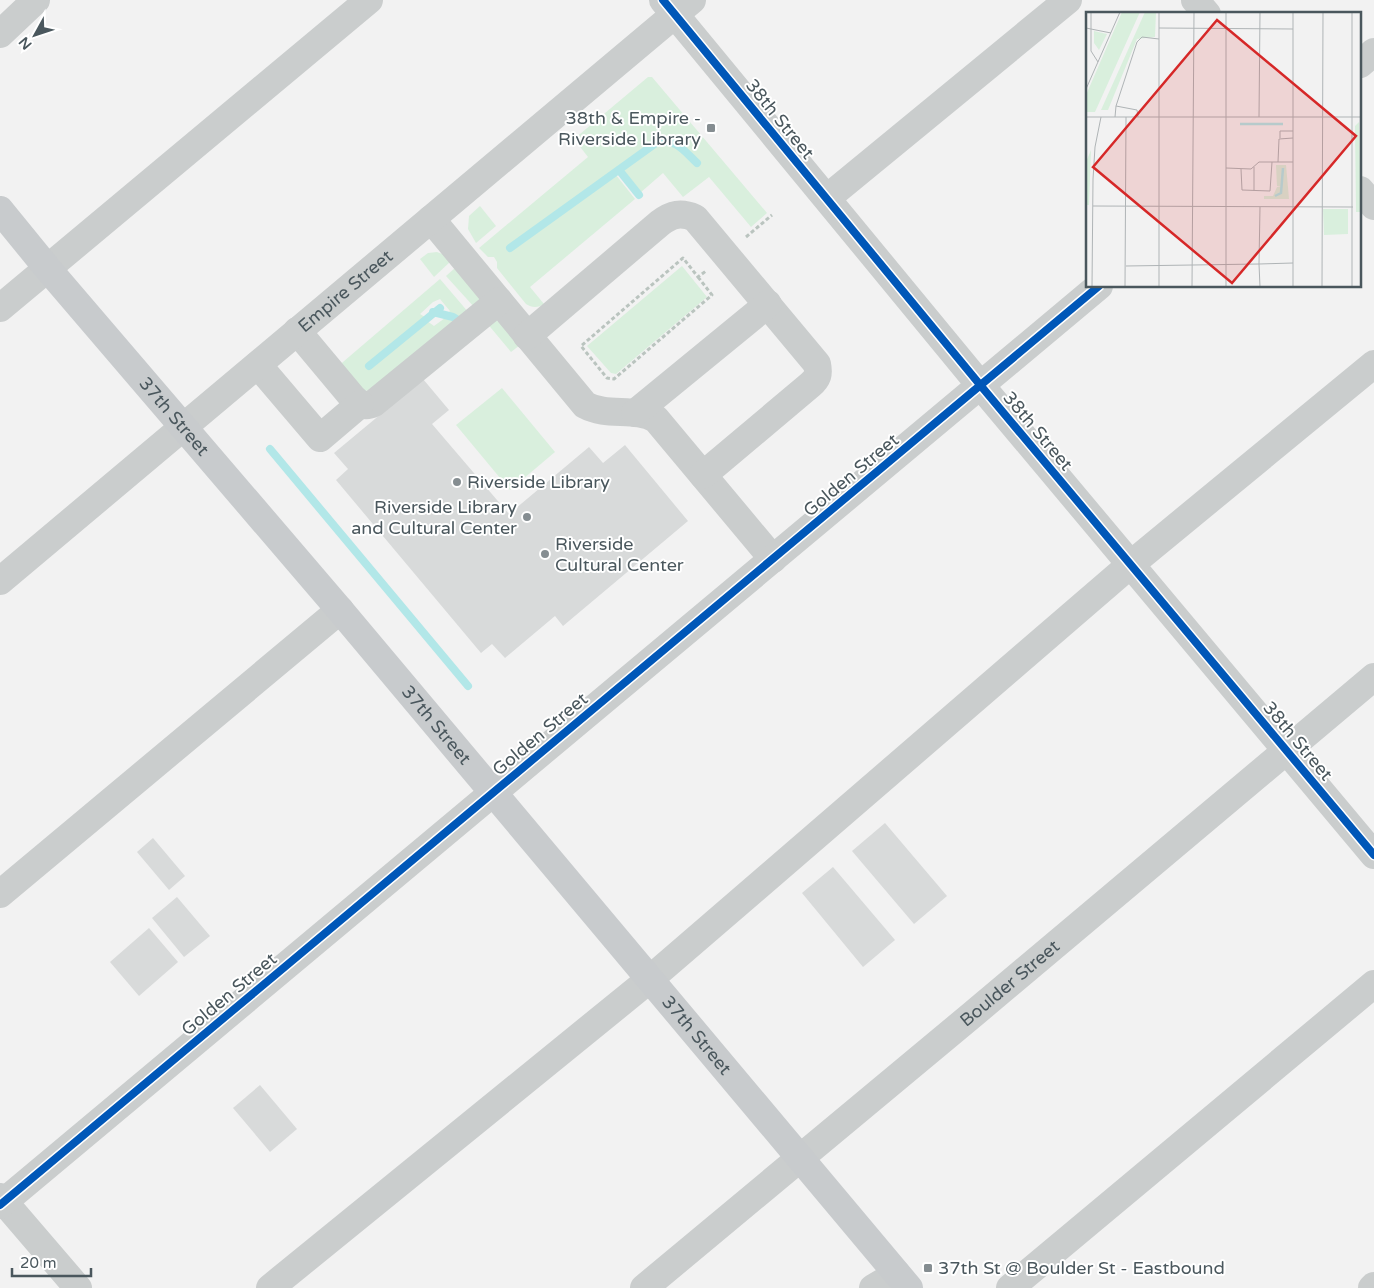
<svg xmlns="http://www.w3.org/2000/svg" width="1374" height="1288" viewBox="0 0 1374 1288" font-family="'Varela Round',sans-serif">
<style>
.green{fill:#d9efdd}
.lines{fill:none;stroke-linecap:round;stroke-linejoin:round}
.stream{stroke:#b2e7e8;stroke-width:8}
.building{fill:#d8dada}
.path{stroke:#bac4bf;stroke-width:3;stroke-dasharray:4 2.5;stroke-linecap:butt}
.minor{stroke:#cacdcd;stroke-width:28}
.major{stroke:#c8cbcd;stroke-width:28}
.cycleway-casing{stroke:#fff;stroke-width:11}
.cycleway{stroke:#0057b8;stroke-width:8}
.poi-dot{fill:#858d91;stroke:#fff;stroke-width:2}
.labels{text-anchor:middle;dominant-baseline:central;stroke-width:4;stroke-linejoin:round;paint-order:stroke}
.poi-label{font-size:18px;fill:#4a575d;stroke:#fff;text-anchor:start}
.street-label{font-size:18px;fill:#4a575d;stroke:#fff}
.inset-river{fill:none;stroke:#b2e7e8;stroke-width:2.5}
.inset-road{fill:none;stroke:#afb4b6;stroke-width:1}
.view{fill:#d62828;fill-opacity:0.15;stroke:#d62828;stroke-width:2.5}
.inset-edge{fill:none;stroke:#4a575d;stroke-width:2.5}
</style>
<rect width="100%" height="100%" fill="#f2f2f2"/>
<g class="green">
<path d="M648,77h4l115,136 -16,14 -42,-50 -26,20 -20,-24 -23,20 -18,-23c14,-10 36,-35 54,-23 7,5 14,13 20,19l4,-1 -1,-4c-16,-15 -24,-27 -46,-19l-144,103 -2,6 6,-1 103,-75 19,24 -105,88 14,17c-6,4 -12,4 -18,0l-29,-36v-6l-3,-5h-6l-9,-9 109,-91 -14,-18z"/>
<polygon points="480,206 496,226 476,243 468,229 469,216"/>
<polygon points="437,252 445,255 451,261 434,277 420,259 428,253"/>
<polygon points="682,266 707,297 616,374 611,373 587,346"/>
<polygon points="455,268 479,298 480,303 475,308 446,276"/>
<polygon points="440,279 469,313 462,320 456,315 448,313 450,311 440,299 433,302 420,314 425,317 368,363 365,366 366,368 369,368 427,321 434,326 445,318 454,320 459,324 373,391 358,390 336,368"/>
<polygon points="493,319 501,323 520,345 511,352 486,322"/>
<polygon points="502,388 555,452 510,490 456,425"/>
</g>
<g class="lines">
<g class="stream">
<polyline points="619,170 639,195"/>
<path d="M510,248l146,-105c19,-6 28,8 41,20"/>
<polyline points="433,312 453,317 461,322"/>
<polyline points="369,366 440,308"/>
<polyline points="270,449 468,686"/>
</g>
</g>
<g class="building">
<polygon points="423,379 449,410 432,424 509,514 589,447 603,463 625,445 688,521 563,626 555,616 505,658 492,644 481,653 336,480 348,469 334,453"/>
<polygon points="885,823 947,896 914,924 852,851"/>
<polygon points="153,838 185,876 169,890 137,852"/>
<polygon points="833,867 895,940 863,967 802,893"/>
<polygon points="177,897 210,936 184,957 152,918"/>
<polygon points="149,928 178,962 139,996 110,962"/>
<polygon points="260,1085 297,1129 270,1152 233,1108"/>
</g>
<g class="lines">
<g class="path">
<polyline points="746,237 772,215"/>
<polyline points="698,277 712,295 614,379 607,378 581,346 683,258 698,277 706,271"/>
</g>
<g class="minor">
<polyline points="663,0 981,386 1374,855"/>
<polyline points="1195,0 1207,14"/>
<polyline points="0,34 36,0"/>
<polyline points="1360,64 1374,52"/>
<polyline points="1360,190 1374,206"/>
<polyline points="827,198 1068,0"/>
<path d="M431,219l154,186c22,12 50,2 71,14l117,140"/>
<polyline points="0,308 369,0"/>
<path d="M297,331l56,67c7,6 11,10 21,5l125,-102"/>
<path d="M527,336l133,-113c12,-9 21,-11 35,-5l122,146c2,10 1,14 -7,21l-107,90"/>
<polyline points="258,365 320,438 360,404"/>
<polyline points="635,413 768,304"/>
<path id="s1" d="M0,581l692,-581"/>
<polyline points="0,894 340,610"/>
<polyline points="0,1197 78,1288"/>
<polyline points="0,1205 1099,286"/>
<polyline points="270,1288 650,979 1130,565 1374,364"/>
<path id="s2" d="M644,1288l328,-273 402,-338"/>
<polyline points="873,1288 897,1274"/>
<polyline points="1010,1288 1374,984"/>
<polyline points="1372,1288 1374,1286"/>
</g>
<path class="major" id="s3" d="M0,210l48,59 292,341 569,678"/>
<defs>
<g id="cycleway">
<polyline points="663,0 981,386 1374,855"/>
<polyline points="0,1205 1099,286"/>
</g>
</defs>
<use href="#cycleway" class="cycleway-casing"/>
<use href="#cycleway" class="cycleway"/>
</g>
<g class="poi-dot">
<rect x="706" y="123" width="10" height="10" rx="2.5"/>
<circle cx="457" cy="482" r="5"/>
<circle cx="527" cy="517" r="5"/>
<circle cx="545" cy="554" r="5"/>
<rect x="923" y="1263" width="10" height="10" rx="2.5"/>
</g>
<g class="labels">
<g class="poi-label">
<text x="701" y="118" text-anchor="end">38th &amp; Empire -<tspan x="701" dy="21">Riverside Library</tspan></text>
<text x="467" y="482">Riverside Library</text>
<text x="517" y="507" text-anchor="end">Riverside Library<tspan x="517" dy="21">and Cultural Center</tspan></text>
<text x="555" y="544">Riverside<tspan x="555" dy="21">Cultural Center</tspan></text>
<text x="938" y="1268">37th St @ Boulder St - Eastbound</text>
</g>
<g class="street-label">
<text transform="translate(780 119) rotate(51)">38th Street</text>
<text stroke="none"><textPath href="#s1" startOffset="451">Empire Street</textPath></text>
<text stroke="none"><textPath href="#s3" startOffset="270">37th Street</textPath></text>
<text transform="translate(1038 431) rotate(50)">38th Street</text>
<text transform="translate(851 475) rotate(-40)">Golden Street</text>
<text stroke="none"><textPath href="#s3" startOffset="675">37th Street</textPath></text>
<text transform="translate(540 734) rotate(-40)">Golden Street</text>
<text transform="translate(1298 741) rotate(50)">38th Street</text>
<text stroke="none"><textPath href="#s2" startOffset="476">Boulder Street</textPath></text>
<text transform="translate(229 994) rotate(-40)">Golden Street</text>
<text stroke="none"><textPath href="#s3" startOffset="1080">37th Street</textPath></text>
</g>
</g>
<g transform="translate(1086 12)">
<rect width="275" height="275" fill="#f2f2f2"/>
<path d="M36,0h18l-45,100h-9v-17zM59,0h11l-1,25 -18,2 -29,71h-7zM8,19l13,3 -8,16 -5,-7zM273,110l2,90h-5l-1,-86zM5,138l-2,55h-3v-43zM190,153h10l3,34h-25v-3h9l4,-9h5l-5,-1zM237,197h25v25l-24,1z" fill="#d9efdd"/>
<path class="inset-river" d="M154,112h43M189,184l6,-3 2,-25"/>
<path class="inset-road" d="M5,0v39l7,11M73,0v275M140,0v275M266,0v275M0,16l25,5M73,16l134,1M0,77l34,-77M30,94l21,-64 5,-5 17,2M0,105h275M29,105l1,-11 21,4 1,7M173,105l1,-105M194,126v-7h13M192,150l1,-23 14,-1M140,156l25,1 8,-7h34M155,157l1,21 28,1 2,-29M168,179v-24M7,194l260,1M40,254l133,-2 1,-57M6,275l1,-108 2,-32 6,-30M39,275l1,-170M106,275l2,-275M174,275l-1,-23 34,-1M207,275v-275M236,275l1,-275"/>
<path class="view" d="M131,8l139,116 -124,147 -139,-116z"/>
<rect width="275" height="275" class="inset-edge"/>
</g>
<g transform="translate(35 35) rotate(230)" stroke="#ffffff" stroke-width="4" paint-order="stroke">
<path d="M0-4L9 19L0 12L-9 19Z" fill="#4a575d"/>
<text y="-8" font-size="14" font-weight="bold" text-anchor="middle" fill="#4a575d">N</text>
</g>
<path d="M12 1268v8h79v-8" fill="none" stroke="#4a575d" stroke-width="2.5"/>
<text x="20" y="1268" font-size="15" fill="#4a575d" stroke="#ffffff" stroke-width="4" paint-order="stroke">20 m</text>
</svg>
